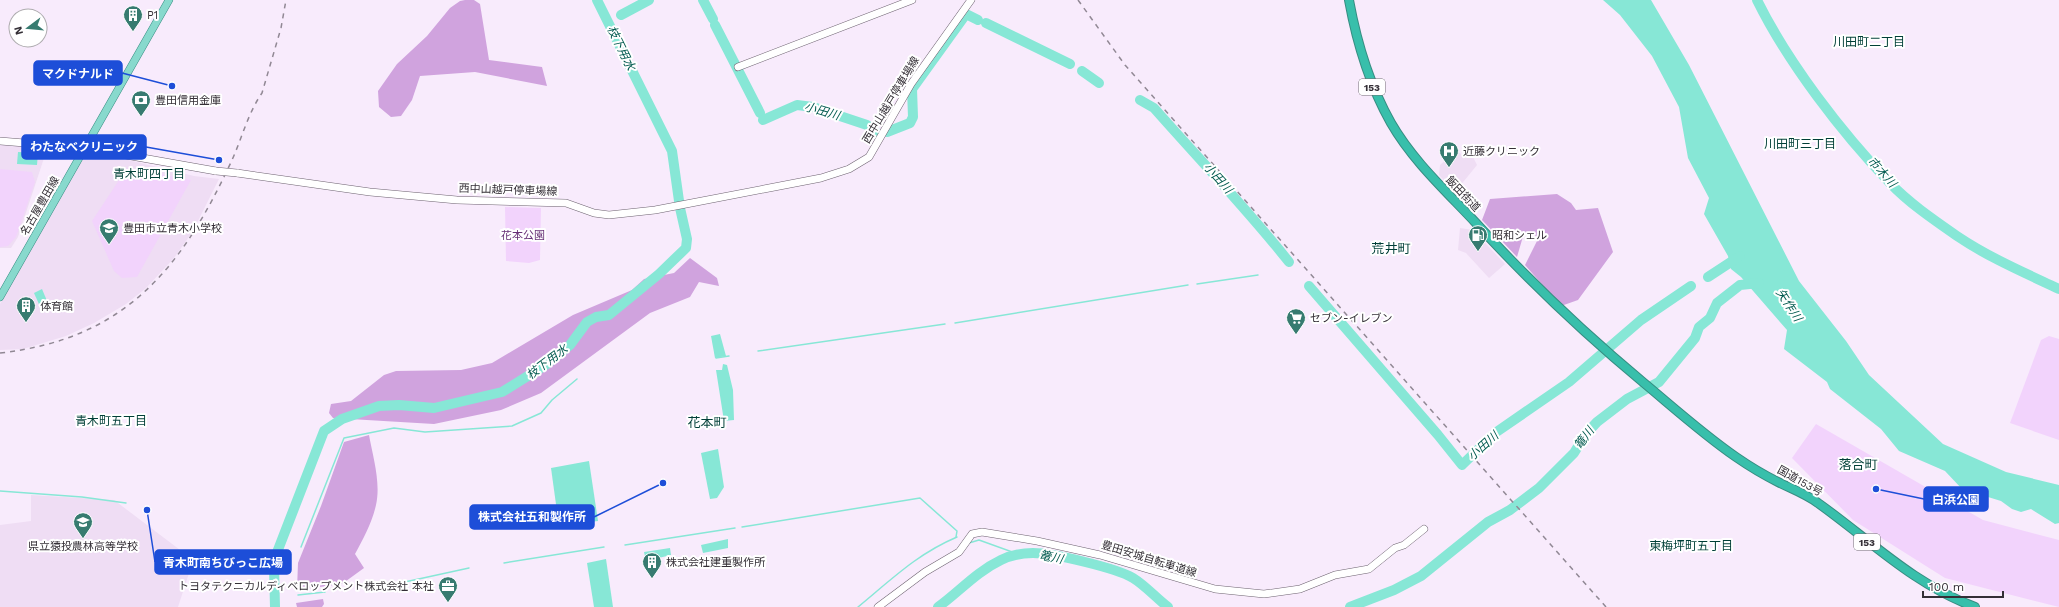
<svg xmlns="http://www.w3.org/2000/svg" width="2059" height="607" viewBox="0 0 2059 607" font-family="'Work Sans','Noto Sans JP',sans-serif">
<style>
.built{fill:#efddf4}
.green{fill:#f2d3fc}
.forest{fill:#d0a3de}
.water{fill:#87e7d6}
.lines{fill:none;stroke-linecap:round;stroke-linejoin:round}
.stream{stroke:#87e7d6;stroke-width:1.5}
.river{stroke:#87e7d6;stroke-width:10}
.secondary-casing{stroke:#6d6270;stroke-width:8}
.primary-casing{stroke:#378d82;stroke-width:8}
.highway-casing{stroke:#378d82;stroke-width:10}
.secondary{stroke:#fff;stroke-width:7}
.primary{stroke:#88d9cd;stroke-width:7}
.highway{stroke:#38bfab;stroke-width:8}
.rail{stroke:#918894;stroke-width:1.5;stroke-dasharray:5 5;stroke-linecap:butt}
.secondary-bridge-casing{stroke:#6d6270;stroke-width:8;stroke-linecap:butt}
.secondary-bridge{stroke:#fff;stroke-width:7}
.labels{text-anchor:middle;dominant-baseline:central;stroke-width:4;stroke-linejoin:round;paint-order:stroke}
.shield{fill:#fff;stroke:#716d72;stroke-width:1}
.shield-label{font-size:10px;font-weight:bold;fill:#342f36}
.poi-label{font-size:11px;fill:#342f36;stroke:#fff;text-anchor:start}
.street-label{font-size:11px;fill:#342f36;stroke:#fff}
.park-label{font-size:11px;fill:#673076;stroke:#fff}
.neighbourhood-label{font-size:12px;fill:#003f37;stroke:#fff}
.water-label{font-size:12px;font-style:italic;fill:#025a4f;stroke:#fff}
.quarter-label{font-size:13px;fill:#003f37;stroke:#fff}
.leader{fill:none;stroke:#1d4ed8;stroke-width:1.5}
.callout-dot{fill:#1d4ed8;stroke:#fff;stroke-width:1.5}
.callout{fill:#1d4ed8;stroke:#1d4ed8;stroke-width:1.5}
.callout-label{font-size:12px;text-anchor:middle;font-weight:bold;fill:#fff}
</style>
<rect width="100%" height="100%" fill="#f8ebfc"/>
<g class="built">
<polygon points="0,144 47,149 18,237 11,248 0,248"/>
<polygon points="91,151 194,176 219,179 193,231 174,258 146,288 126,304 94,323 66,336 23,349 0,350 0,304 86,153"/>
<polygon points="1456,151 1463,155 1472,155 1477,165 1455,192 1439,175 1440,165"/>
<polygon points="1460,228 1473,230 1505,264 1489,278 1466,253 1458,250"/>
<polygon points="31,495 114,500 184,553 191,561 191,567 178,607 0,607 0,525 31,521"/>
</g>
<g class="green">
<polygon points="0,156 0,169 32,172 35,182 16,237 8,246 0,247"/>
<polygon points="127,168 191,180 137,277 122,278 114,271 92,221"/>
<polygon points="505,207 541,208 540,260 529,263 506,261"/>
<polygon points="2049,336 2059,339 2059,440 2010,423 2041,340"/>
<polygon points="1816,424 1983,520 2059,540 2059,607 1945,578 1853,520 1792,458"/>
</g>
<g class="forest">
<polygon points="465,0 474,0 480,4 489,60 542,67 547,86 475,72 420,76 412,100 401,116 391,117 379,107 378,91 397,64 427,36 450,8 460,1"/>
<polygon points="1557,194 1571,203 1576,210 1598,208 1613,252 1578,300 1561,306 1525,265 1539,237 1524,233 1517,257 1482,220 1490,199"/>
<polygon points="690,258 717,278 719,286 699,282 690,297 650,313 541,393 501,410 434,424 333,418 329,413 331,404 351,401 384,375 396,371 461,370 492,363 573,315 632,290 644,279 674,273"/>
<path d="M369,435c4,22 12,48 7,70 -4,18 -13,34 -21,49l9,14 -22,16 -45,6 1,-27 23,-57 23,-64z"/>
<polygon points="323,599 324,604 322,607 297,607 296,603"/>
</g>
<g class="water">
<polygon points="1603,0 1651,0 1689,65 1799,281 1846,341 1869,375 1943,444 2006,472 2059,485 2059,523 2055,524 2031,509 2021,512 2012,509 2001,501 1962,489 1945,471 1899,451 1881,429 1830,389 1827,382 1784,349 1787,330 1741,277 1731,269 1728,256 1704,214 1709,198 1688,158 1679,107 1652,56 1620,15"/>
<polygon points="18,152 38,153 37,165 17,164"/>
<polygon points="42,289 50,308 42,311 34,293"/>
<polygon points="720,334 726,356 715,358 711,336"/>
<polygon points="723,364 727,365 733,390 734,420 724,421 716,370 722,370"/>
<polygon points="718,449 724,487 717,498 710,499 701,453"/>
<polygon points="589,461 598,521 559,526 551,468"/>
<polygon points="728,539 728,548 703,553 701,545"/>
<polygon points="670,548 671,555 646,561 644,552"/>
<polygon points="606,559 613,607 594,607 587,563"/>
</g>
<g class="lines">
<g class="stream">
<polyline points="1197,284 1258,275"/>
<polyline points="955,323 1188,285"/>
<polyline points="758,351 945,324"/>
<polyline points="716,358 729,356"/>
<polyline points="0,491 82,497 126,503"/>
<polyline points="742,527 920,498 957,531 956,537"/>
<polyline points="969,543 979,540 1018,554"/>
<polyline points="625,545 735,528"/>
<polyline points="301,547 344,438 394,428 425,432 512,426 541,413 552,400 577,379"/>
<polyline points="504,563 604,547"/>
<polyline points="391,585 469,568"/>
<polyline points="298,595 325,592"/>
<path d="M858,607c34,-28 59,-53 99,-70"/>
</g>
<g class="river">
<polyline points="703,0 713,19"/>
<path d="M1757,0c31,63 85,133 133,183 19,20 44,37 67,53 31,21 68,37 102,53"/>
<polyline points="621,15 649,0"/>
<polyline points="986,23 1070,64"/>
<polyline points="715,25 760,113"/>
<polyline points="1082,71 1099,83"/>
<path d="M1140,100l14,8c45,51 93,101 135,154"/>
<polyline points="763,120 797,105 813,107 867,125 879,135"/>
<polyline points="887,132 910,123 913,117 912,89 966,14 978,20"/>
<polyline points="1708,277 1740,256"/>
<polyline points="1309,286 1438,435 1462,465 1495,433 1569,382 1641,320 1691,286"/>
<polyline points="275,607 274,567 276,555 324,431 342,419 379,406 399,405 434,408 502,392 547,364 570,345 587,322 596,317 609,315 659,274 686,248 687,239 680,208 672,151 597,0"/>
<path d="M938,607c22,-16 38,-35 63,-47 10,-5 22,-7 32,-7 20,0 83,15 100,25 13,8 23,20 35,29"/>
<polyline points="1350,607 1394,590 1421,576 1488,522 1510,510 1539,488 1574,453 1585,435 1597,422 1627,399 1659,382 1695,338 1699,327 1710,318 1717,303 1740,285 1759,283"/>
</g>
<defs>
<g id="secondary">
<polyline points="738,67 912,0"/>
<polyline points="0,141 86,148 216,171"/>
<polyline points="237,173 370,192 457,200 566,203 594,213 609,215 655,210 821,178 849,169 869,157 911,84 971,0"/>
<polyline points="878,607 925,572 959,552 972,534 982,532 1037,541 1100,555 1215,589 1264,594 1300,589 1335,575 1369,569 1395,548 1404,545 1424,529"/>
</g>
<polyline id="primary" points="0,297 169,0"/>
<path id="highway" d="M1349,0c8,44 20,84 42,123 22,38 54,67 84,99 53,58 109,111 169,161 30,25 60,52 92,74 13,9 28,18 42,25 14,7 28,12 40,21 52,37 95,81 157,104"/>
</defs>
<use href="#secondary" class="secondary-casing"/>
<use href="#primary" class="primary-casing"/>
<use href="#highway" class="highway-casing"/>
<use href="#secondary" class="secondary"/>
<use href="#primary" class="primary"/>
<use href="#highway" class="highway"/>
<g class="rail">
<polyline points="1078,0 1125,65 1606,607"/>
<path d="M0,353c126,-14 182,-85 232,-193 10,-22 16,-47 30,-67l19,-65 5,-28"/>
</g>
<defs>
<polyline id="secondary-bridge" points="216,171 237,173"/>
</defs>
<use href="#secondary-bridge" class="secondary-bridge-casing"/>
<use href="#secondary-bridge" class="secondary-bridge"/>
</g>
<defs>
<symbol id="building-pin" viewBox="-11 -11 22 30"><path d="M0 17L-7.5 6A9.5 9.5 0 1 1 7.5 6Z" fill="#377b70" stroke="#fff"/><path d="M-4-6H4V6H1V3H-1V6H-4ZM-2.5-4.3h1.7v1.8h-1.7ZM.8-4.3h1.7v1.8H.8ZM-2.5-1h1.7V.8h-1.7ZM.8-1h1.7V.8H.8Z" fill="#fff"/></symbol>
<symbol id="bank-pin" viewBox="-11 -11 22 30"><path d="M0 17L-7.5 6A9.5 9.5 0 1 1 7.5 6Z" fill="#377b70" stroke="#fff"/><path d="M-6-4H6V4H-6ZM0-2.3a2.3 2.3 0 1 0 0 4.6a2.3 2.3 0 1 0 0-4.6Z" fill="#fff"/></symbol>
<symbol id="hospital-pin" viewBox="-11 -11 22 30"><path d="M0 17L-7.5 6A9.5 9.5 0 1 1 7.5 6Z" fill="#377b70" stroke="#fff"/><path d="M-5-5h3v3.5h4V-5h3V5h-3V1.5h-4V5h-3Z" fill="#fff"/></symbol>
<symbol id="school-pin" viewBox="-11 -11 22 30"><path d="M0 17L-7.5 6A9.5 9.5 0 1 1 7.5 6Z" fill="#377b70" stroke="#fff"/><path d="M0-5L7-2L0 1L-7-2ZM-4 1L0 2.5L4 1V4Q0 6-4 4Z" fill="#fff"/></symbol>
<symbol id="fuel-pin" viewBox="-11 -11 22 30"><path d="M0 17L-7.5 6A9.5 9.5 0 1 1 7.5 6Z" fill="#377b70" stroke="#fff"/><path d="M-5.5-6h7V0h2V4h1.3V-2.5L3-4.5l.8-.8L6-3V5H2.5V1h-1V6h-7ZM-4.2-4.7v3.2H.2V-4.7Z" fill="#fff"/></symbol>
<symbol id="supermarket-pin" viewBox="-11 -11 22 30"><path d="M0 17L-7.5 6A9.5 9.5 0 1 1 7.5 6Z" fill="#377b70" stroke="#fff"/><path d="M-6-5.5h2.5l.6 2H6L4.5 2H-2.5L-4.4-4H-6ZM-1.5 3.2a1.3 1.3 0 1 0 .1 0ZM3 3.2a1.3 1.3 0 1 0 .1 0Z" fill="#fff"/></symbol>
<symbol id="office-pin" viewBox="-11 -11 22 30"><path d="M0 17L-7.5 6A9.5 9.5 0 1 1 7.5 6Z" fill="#377b70" stroke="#fff"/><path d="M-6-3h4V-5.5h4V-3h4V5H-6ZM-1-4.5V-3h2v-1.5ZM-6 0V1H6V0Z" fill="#fff"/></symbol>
</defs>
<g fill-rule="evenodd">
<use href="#building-pin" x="122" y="4" width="22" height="30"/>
<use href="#bank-pin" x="130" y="89" width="22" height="30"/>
<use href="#hospital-pin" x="1438" y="140" width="22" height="30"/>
<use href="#school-pin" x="98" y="217" width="22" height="30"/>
<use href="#fuel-pin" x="1467" y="224" width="22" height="30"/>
<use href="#building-pin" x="15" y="295" width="22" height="30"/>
<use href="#supermarket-pin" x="1285" y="307" width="22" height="30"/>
<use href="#school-pin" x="72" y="511" width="22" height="30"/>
<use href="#building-pin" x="641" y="551" width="22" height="30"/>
<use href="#office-pin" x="437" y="575" width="22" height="30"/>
</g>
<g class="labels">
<g class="shield">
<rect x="1359" y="79" width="26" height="16" rx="3"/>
<rect x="1854" y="534" width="26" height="16" rx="3"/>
</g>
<g class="shield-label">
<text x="1372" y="87">153</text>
<text x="1867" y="542">153</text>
</g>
<g class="poi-label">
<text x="147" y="15">P1</text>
<text x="155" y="100">豊田信用金庫</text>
<text x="1463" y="151">近藤クリニック</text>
<text x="123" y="228">豊田市立青木小学校</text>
<text x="1492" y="235">昭和シェル</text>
<text x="40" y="306">体育館</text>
<text x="1310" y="318">セブン-イレブン</text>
<text x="83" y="546" text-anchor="middle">県立猿投農林高等学校</text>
<text x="666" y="562">株式会社建重製作所</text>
<text x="434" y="586" text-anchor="end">トヨタテクニカルディベロップメント株式会社 本社</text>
</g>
<g class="street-label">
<text transform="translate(891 100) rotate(-59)">西中山越戸停車場線</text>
<text transform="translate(508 190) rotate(2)">西中山越戸停車場線</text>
<text transform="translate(1463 194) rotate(46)">飯田街道</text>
<text transform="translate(40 206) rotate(-60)">名古屋豊田線</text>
<text transform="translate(1800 481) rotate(29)">国道153号</text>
<text transform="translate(1149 559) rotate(17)">豊田安城自転車道線</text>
</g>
<g class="park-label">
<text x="523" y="235">花本公園</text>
</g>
<g class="neighbourhood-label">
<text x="1869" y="42">川田町二丁目</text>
<text x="1800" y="144">川田町三丁目</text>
<text x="149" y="174">青木町四丁目</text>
<text x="111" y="421">青木町五丁目</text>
<text x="1691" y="546">東梅坪町五丁目</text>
</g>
<g class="water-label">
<text transform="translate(621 48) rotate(64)">枝下用水</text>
<text transform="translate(822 111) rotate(16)">小田川</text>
<text transform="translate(1882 172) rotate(48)">市木川</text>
<text transform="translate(1218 178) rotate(48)">小田川</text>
<text transform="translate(1789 305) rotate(57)">矢作川</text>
<text transform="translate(547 362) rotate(-37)">枝下用水</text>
<text transform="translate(1584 438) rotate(-53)">篭川</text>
<text transform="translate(1483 446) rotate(-42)">小田川</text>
<text transform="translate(1051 557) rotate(12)">篭川</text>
</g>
<g class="quarter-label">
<text x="1391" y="248">荒井町</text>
<text x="707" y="422">花本町</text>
<text x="1858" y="464">落合町</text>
</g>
</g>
<path class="leader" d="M172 86L122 73M219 160L146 147M1876 489L1924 499M663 483L594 517M147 510L155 562"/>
<g class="callout-dot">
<circle cx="172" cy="86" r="4"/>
<circle cx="219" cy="160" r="4"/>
<circle cx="1876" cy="489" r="4"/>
<circle cx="663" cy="483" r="4"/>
<circle cx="147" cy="510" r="4"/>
</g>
<g class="callout">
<rect x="34" y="61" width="88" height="24" rx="4"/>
<rect x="22" y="135" width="124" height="24" rx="4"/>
<rect x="1924" y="487" width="64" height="24" rx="4"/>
<rect x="470" y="505" width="124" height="24" rx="4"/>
<rect x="155" y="550" width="136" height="24" rx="4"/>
</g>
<g class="callout-label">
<text x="78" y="78">マクドナルド</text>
<text x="84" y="151">わたなべクリニック</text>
<text x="1956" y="504">白浜公園</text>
<text x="532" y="521">株式会社五和製作所</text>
<text x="223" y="567">青木町南ちびっこ広場</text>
</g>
<g transform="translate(28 28) rotate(254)"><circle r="19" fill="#ffffff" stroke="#aeacaf"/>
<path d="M0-3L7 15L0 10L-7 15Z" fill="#377b70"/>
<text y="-6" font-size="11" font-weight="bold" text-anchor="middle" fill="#342f36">N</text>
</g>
<path d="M1923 591v6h80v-6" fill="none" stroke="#342f36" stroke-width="2"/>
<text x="1929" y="591" font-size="12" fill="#342f36" stroke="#ffffff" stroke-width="3" paint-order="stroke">100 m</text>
</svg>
